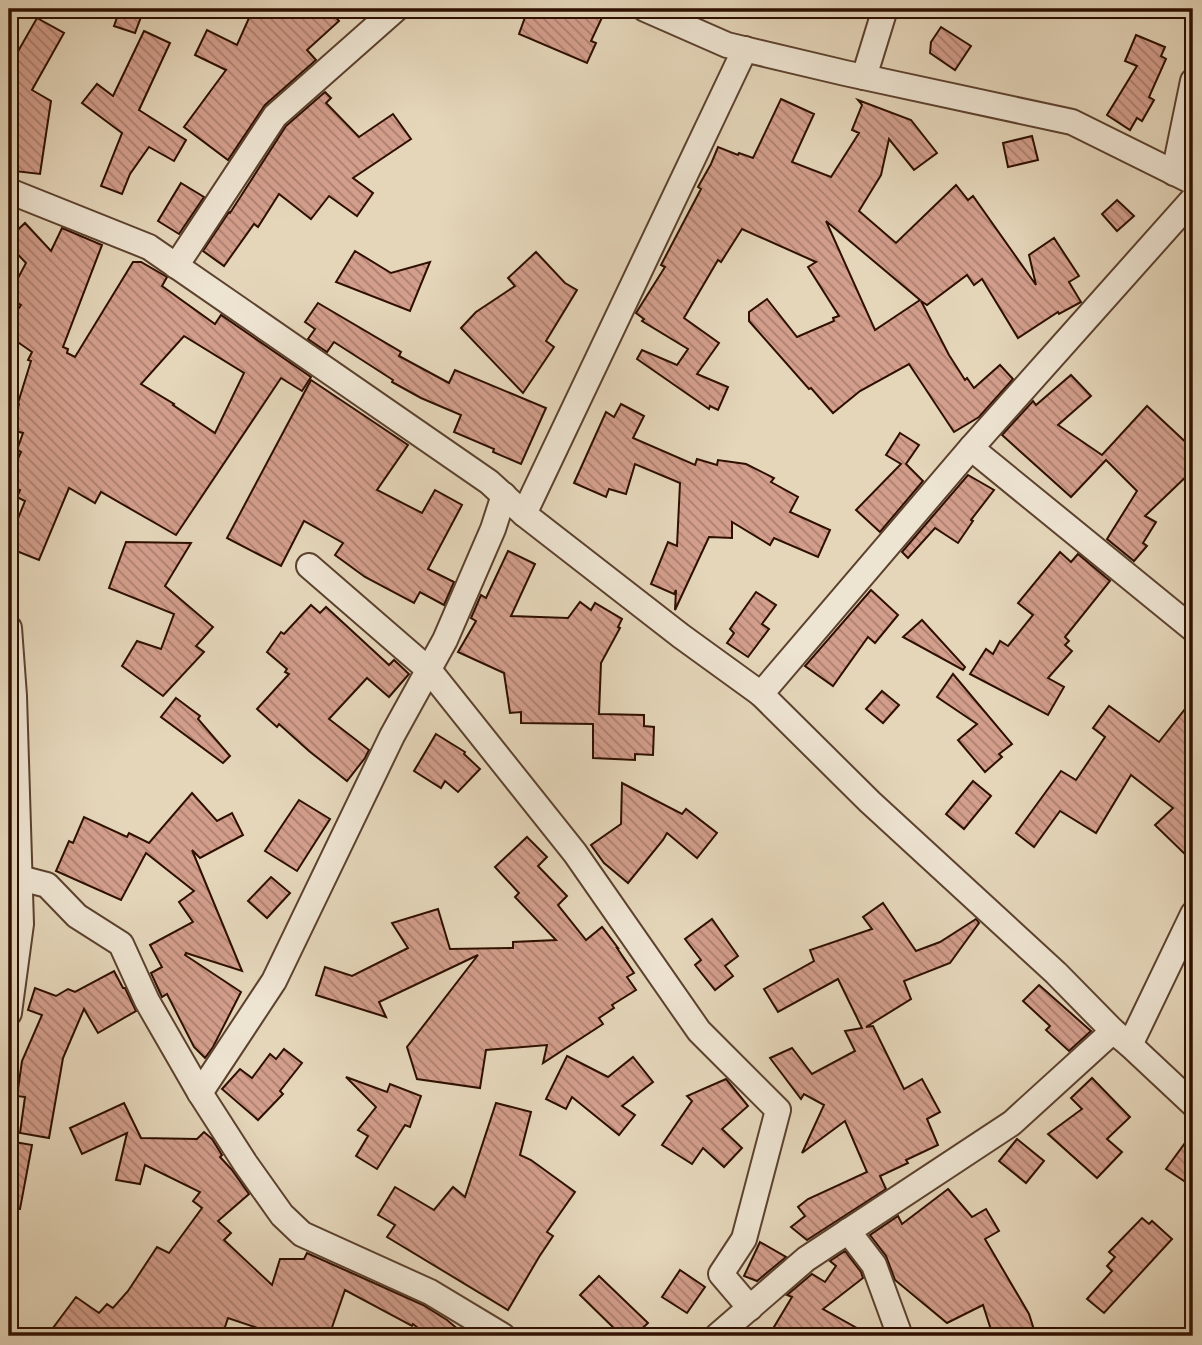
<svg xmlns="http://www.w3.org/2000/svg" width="1202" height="1345" viewBox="0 0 1202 1345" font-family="'Libre Bodoni',serif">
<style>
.building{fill:url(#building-back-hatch);stroke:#2e0f00;stroke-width:2;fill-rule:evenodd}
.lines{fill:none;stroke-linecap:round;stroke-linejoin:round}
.street-casing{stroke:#5c412e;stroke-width:28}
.street{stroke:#eee4d2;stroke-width:24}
</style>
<defs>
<pattern id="building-back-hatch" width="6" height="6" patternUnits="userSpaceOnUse" patternTransform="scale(1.75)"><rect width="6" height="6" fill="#d39e8c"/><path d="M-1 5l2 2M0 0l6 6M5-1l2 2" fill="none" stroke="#ac7f70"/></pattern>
</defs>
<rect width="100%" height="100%" fill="#e5d6ba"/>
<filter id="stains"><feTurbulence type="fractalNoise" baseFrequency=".00286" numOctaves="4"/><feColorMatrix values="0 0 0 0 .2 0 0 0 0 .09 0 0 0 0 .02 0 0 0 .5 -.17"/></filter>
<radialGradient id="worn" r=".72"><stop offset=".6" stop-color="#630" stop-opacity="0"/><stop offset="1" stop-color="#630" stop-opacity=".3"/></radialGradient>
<g class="building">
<polygon points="120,9 144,9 135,33 114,26"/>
<polygon points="253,9 328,9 339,21 307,50 316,60 265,105 228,160 184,127 226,70 195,55 207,30 237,45"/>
<polygon points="528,9 606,9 591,41 596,43 587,63 519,34"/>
<polygon points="37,18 64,33 32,90 51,101 40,174 14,171 16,158 9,157 9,67"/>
<polygon points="941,27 971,46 955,70 930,53 931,42"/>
<polygon points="144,31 170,43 139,110 186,140 174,161 149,147 130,174 122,194 101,186 122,133 82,103 97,84 113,96"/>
<polygon points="1136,35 1165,47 1161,56 1166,59 1149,97 1154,100 1142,121 1137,118 1130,130 1107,115 1137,66 1125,61"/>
<polygon points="325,92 331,98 326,103 359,137 393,114 411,139 353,178 373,193 357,216 329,196 311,219 279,194 258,227 254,224 224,266 203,251 229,212 230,213 286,126"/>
<path d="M781,99l33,15 -22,48 39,15 28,-44 -7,-3 10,-25 -4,-5 53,20 26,33 -23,17 -25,-31 -8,36 -22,36 37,32 60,-58 12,15 5,-4 63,89 -7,-30 25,-17 25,38 -10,6 12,20 -22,12 -1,-2 -40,26 -36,-59 -8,6 -7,-10 -40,30 -6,-4 28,54 16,25 2,-2 7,10 26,-23 13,14 -34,38 -25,15 -45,-68 -49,27 -27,22 -22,-25 -2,1 -60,-68v-9l18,-13 30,38 37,-16 -1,-3 6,-2 -31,-49 8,-5 -74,-33 -21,33 -3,-2 -34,58 35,25 -22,31 31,13 -10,23 -8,-4 -1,3 -72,-50 5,-9 35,15 11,-16 -46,-28 2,-2 -8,-6 29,-46 -4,-2 40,-76 -3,-2 13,-23 7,-17 20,8 1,-2 14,5zM826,221l94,79 -45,30z"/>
<polygon points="1032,136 1038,160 1008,167 1003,143"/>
<polygon points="181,183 204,197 179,234 158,221"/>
<polygon points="1117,200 1134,216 1117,231 1102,214"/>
<path d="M25,223l26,28 11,-23 40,17 -39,102 5,2 -1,4 8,4 58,-95h8l26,15 -5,9 53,38 6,-9 90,62 -9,14 -21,-13 -105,157 -75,-43 -6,11 -26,-15 -30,72 -30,-12v-7l16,-40 -8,-4 3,-7 -11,-4v-7l12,-27 -4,-2 6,-17 -11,-3 7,-26 -1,-1 13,-42 -3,-1 4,-8 -23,-16v-14l12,-17 -12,-7v-3l17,-32 -17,-18v-7zM184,336l60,37 -29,60 -42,-28 1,-1 -33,-20z"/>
<polygon points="355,251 391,273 430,262 410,311 336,282"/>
<polygon points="536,252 565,283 577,290 546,341 554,347 523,393 461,328 476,312 515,286 508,278"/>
<polygon points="318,303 401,352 399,356 449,383 455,370 546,408 521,464 493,452 494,449 454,432 461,415 421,398 392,382 393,380 334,342 327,352 308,339 315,329 305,322"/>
<polygon points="1071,375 1091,396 1058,425 1102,455 1147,406 1193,449 1193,470 1145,516 1156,522 1143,543 1147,546 1134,561 1107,539 1137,491 1106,460 1071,497 1002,435 1033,401 1036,405"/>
<polygon points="311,380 408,445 377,490 422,513 435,490 462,505 428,569 454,582 444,605 420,592 414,603 365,577 335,555 343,543 304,521 281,566 227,538"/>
<polygon points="621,404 644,416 633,438 695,465 697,459 717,465 718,460 746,464 774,478 771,482 798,497 790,512 830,530 818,557 774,538 770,545 732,522 732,538 709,537 675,610 676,590 674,594 651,584 668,542 677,546 680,483 635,464 626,494 609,489 606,497 574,483 606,412 614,417"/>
<polygon points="900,433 919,445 906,464 923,481 880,532 856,510 901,464 886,455"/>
<polygon points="968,475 994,490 971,520 973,521 958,543 935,528 908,558 902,552"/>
<polygon points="126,542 191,543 165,586 213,627 196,646 204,652 163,696 122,666 137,641 161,649 174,614 109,588"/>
<polygon points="508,551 535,564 511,616 568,618 580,602 591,610 595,603 622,619 618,627 620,628 601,663 599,714 644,715 644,726 654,727 653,755 635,754 635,760 593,758 593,724 521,723 521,712 510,713 504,673 458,652 476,621 471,618 481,595 486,598"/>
<polygon points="1060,552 1071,562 1078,554 1110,581 1065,637 1069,641 1065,645 1072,651 1048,678 1064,687 1048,715 970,674 986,649 993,654 1000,641 1008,646 1033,615 1018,603"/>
<polygon points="871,590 898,615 875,643 868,637 833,686 805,666"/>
<polygon points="756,592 776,605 762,624 769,629 748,657 727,643 734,633 730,629"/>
<polygon points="311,605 320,613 326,607 389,665 394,660 409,674 389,697 367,678 329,719 369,750 365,758 347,781 309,751 279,724 277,727 257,709 289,674 285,672 287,669 267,652 281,632 284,634"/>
<polygon points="922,620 965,667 963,670 903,637"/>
<polygon points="953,674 1012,744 999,754 1002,757 985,772 958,740 977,724 937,697"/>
<polygon points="882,691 899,705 883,723 866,709"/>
<polygon points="176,698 200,716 198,719 230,756 223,763 161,717"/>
<polygon points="1193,699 1193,862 1155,825 1173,808 1131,775 1096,833 1060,811 1034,847 1016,833 1061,771 1076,780 1105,737 1093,728 1109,706 1159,742"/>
<polygon points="436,734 465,752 464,754 480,769 458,792 445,781 441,788 414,771"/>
<polygon points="973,781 991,796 964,829 946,814"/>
<polygon points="622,783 682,814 686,809 717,833 697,858 667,833 663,840 628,883 604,863 591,845 621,824"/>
<polygon points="192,793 217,821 232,813 243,835 200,858 192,850 242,971 186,953 185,955 241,992 213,1047 205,1058 194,1047 167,994 162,997 151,973 162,967 150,945 193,922 179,902 194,891 146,853 121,900 56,871 69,841 73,843 84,817 127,837 129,833 149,843"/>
<polygon points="299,800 330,819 297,871 265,851"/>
<polygon points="527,837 547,857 538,866 567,896 558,905 586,940 602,927 618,948 617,948 634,973 627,977 636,990 612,1005 614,1008 599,1018 603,1024 543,1063 547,1045 486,1050 480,1088 417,1079 407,1047 478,955 379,1002 386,1017 316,995 325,967 352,976 408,948 392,923 438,909 450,949 513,948 513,942 556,940 515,897 519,893 495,867"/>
<polygon points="271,877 290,893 267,918 248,901"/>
<polygon points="883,903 916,951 940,942 976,919 979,923 950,963 904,981 911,999 866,1027 873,1026 904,1089 922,1079 940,1112 927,1119 938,1145 906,1160 908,1163 880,1176 886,1189 807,1240 791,1227 805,1216 798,1207 808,1199 867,1172 845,1121 802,1153 824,1105 804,1094 801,1099 770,1058 792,1048 812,1074 855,1051 845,1031 862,1028 838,979 778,1012 764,989 814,961 810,950 872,929 863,917"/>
<polygon points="712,919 738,956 725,966 733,976 715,990 695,965 701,960 685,939"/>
<polygon points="114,971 123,988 125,988 136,1011 98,1033 84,1009 63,1058 49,1138 20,1133 25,1097 17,1096 22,1061 42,1015 28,1010 35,988 56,996 68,989 75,992"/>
<polygon points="1039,985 1091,1031 1069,1051 1046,1030 1050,1026 1023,1001"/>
<polygon points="284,1049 302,1063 280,1091 283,1094 258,1120 222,1089 240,1069 252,1078 270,1054 276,1059"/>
<polygon points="567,1056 608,1077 633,1057 653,1082 622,1106 635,1115 619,1135 572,1097 566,1109 546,1099"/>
<polygon points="346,1077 387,1092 390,1084 421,1096 410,1127 405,1125 377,1169 356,1156 368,1136 358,1130 376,1107"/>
<polygon points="1092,1078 1130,1117 1107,1139 1122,1152 1097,1178 1048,1134 1082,1109 1071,1098"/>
<polygon points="726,1079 748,1106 722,1129 742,1148 724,1167 703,1148 692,1164 662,1145 692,1101 687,1096"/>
<polygon points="124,1103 141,1138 197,1139 204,1132 212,1139 222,1155 220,1157 232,1170 249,1194 218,1221 231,1233 224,1240 272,1285 280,1259 304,1259 307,1253 423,1305 447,1320 466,1336 428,1336 413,1324 412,1326 345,1290 329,1336 281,1336 228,1318 222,1336 47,1336 76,1297 99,1313 107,1304 113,1308 128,1291 157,1247 169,1253 202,1208 193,1201 200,1192 145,1165 140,1184 116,1180 127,1133 82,1154 70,1128"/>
<polygon points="496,1103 531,1112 520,1155 531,1160 575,1192 547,1232 553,1236 539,1257 508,1310 387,1237 395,1225 378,1215 395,1187 434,1210 453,1187 465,1197"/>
<polygon points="1193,1132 1193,1187 1166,1169"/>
<polygon points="1017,1139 1044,1161 1026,1183 999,1161"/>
<polygon points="9,1141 32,1145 20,1209 9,1208"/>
<polygon points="948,1189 972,1217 986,1209 999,1231 985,1239 1029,1314 1036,1336 993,1336 983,1305 947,1323 895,1280 886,1256 870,1235 898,1216 902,1224"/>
<polygon points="1142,1218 1149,1224 1152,1221 1172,1239 1104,1313 1087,1299 1112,1271 1107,1266 1115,1257 1109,1252"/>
<polygon points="760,1242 786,1257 757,1281 744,1276"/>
<polygon points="845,1251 861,1272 863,1278 823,1309 871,1336 790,1336 774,1327 792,1297 787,1295 812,1274 825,1282 836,1266 830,1261"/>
<polygon points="680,1270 705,1287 687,1313 662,1297"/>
<polygon points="599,1276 648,1323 634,1336 622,1336 580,1295"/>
</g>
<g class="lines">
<defs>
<g id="street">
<polyline points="645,9 727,45 845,73 1072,122 1193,182"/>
<polyline points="864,77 885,9"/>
<polyline points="1174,173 1193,81"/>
<polyline points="9,191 149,247 489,482 524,514 681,636 761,694 870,802 1056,973 1113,1031 1130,1045 1193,1104"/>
<polyline points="176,266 275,116 396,9"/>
<polyline points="971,448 1193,629"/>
<polyline points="524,514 745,49"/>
<polyline points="309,566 429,670 575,853 699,1031 778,1110 744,1239 721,1274 750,1308"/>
<polyline points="9,628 14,696 21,924 9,1013"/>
<polyline points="761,694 971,448 1193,199"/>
<polyline points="20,878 47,885 77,916 121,944 147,1001 200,1093 245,1163 282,1215 302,1234 430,1292 503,1336"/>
<polyline points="1130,1045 1193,914"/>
<polyline points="200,1093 274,981 392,736 445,640 493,529 504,495"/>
<polyline points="848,1231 874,1265 900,1336"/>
<polyline points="717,1336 806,1259 1012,1123 1113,1031"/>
</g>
</defs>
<use href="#street" class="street-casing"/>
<use href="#street" class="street"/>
</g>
<rect width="1202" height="1345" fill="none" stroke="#e5d6ba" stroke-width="35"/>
<rect x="10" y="10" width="1181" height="1324" fill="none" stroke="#2e0f00" stroke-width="3.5"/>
<rect x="18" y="18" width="1167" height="1310" fill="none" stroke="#2e0f00" stroke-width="2"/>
<rect width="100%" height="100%" filter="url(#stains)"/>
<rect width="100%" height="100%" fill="url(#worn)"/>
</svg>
